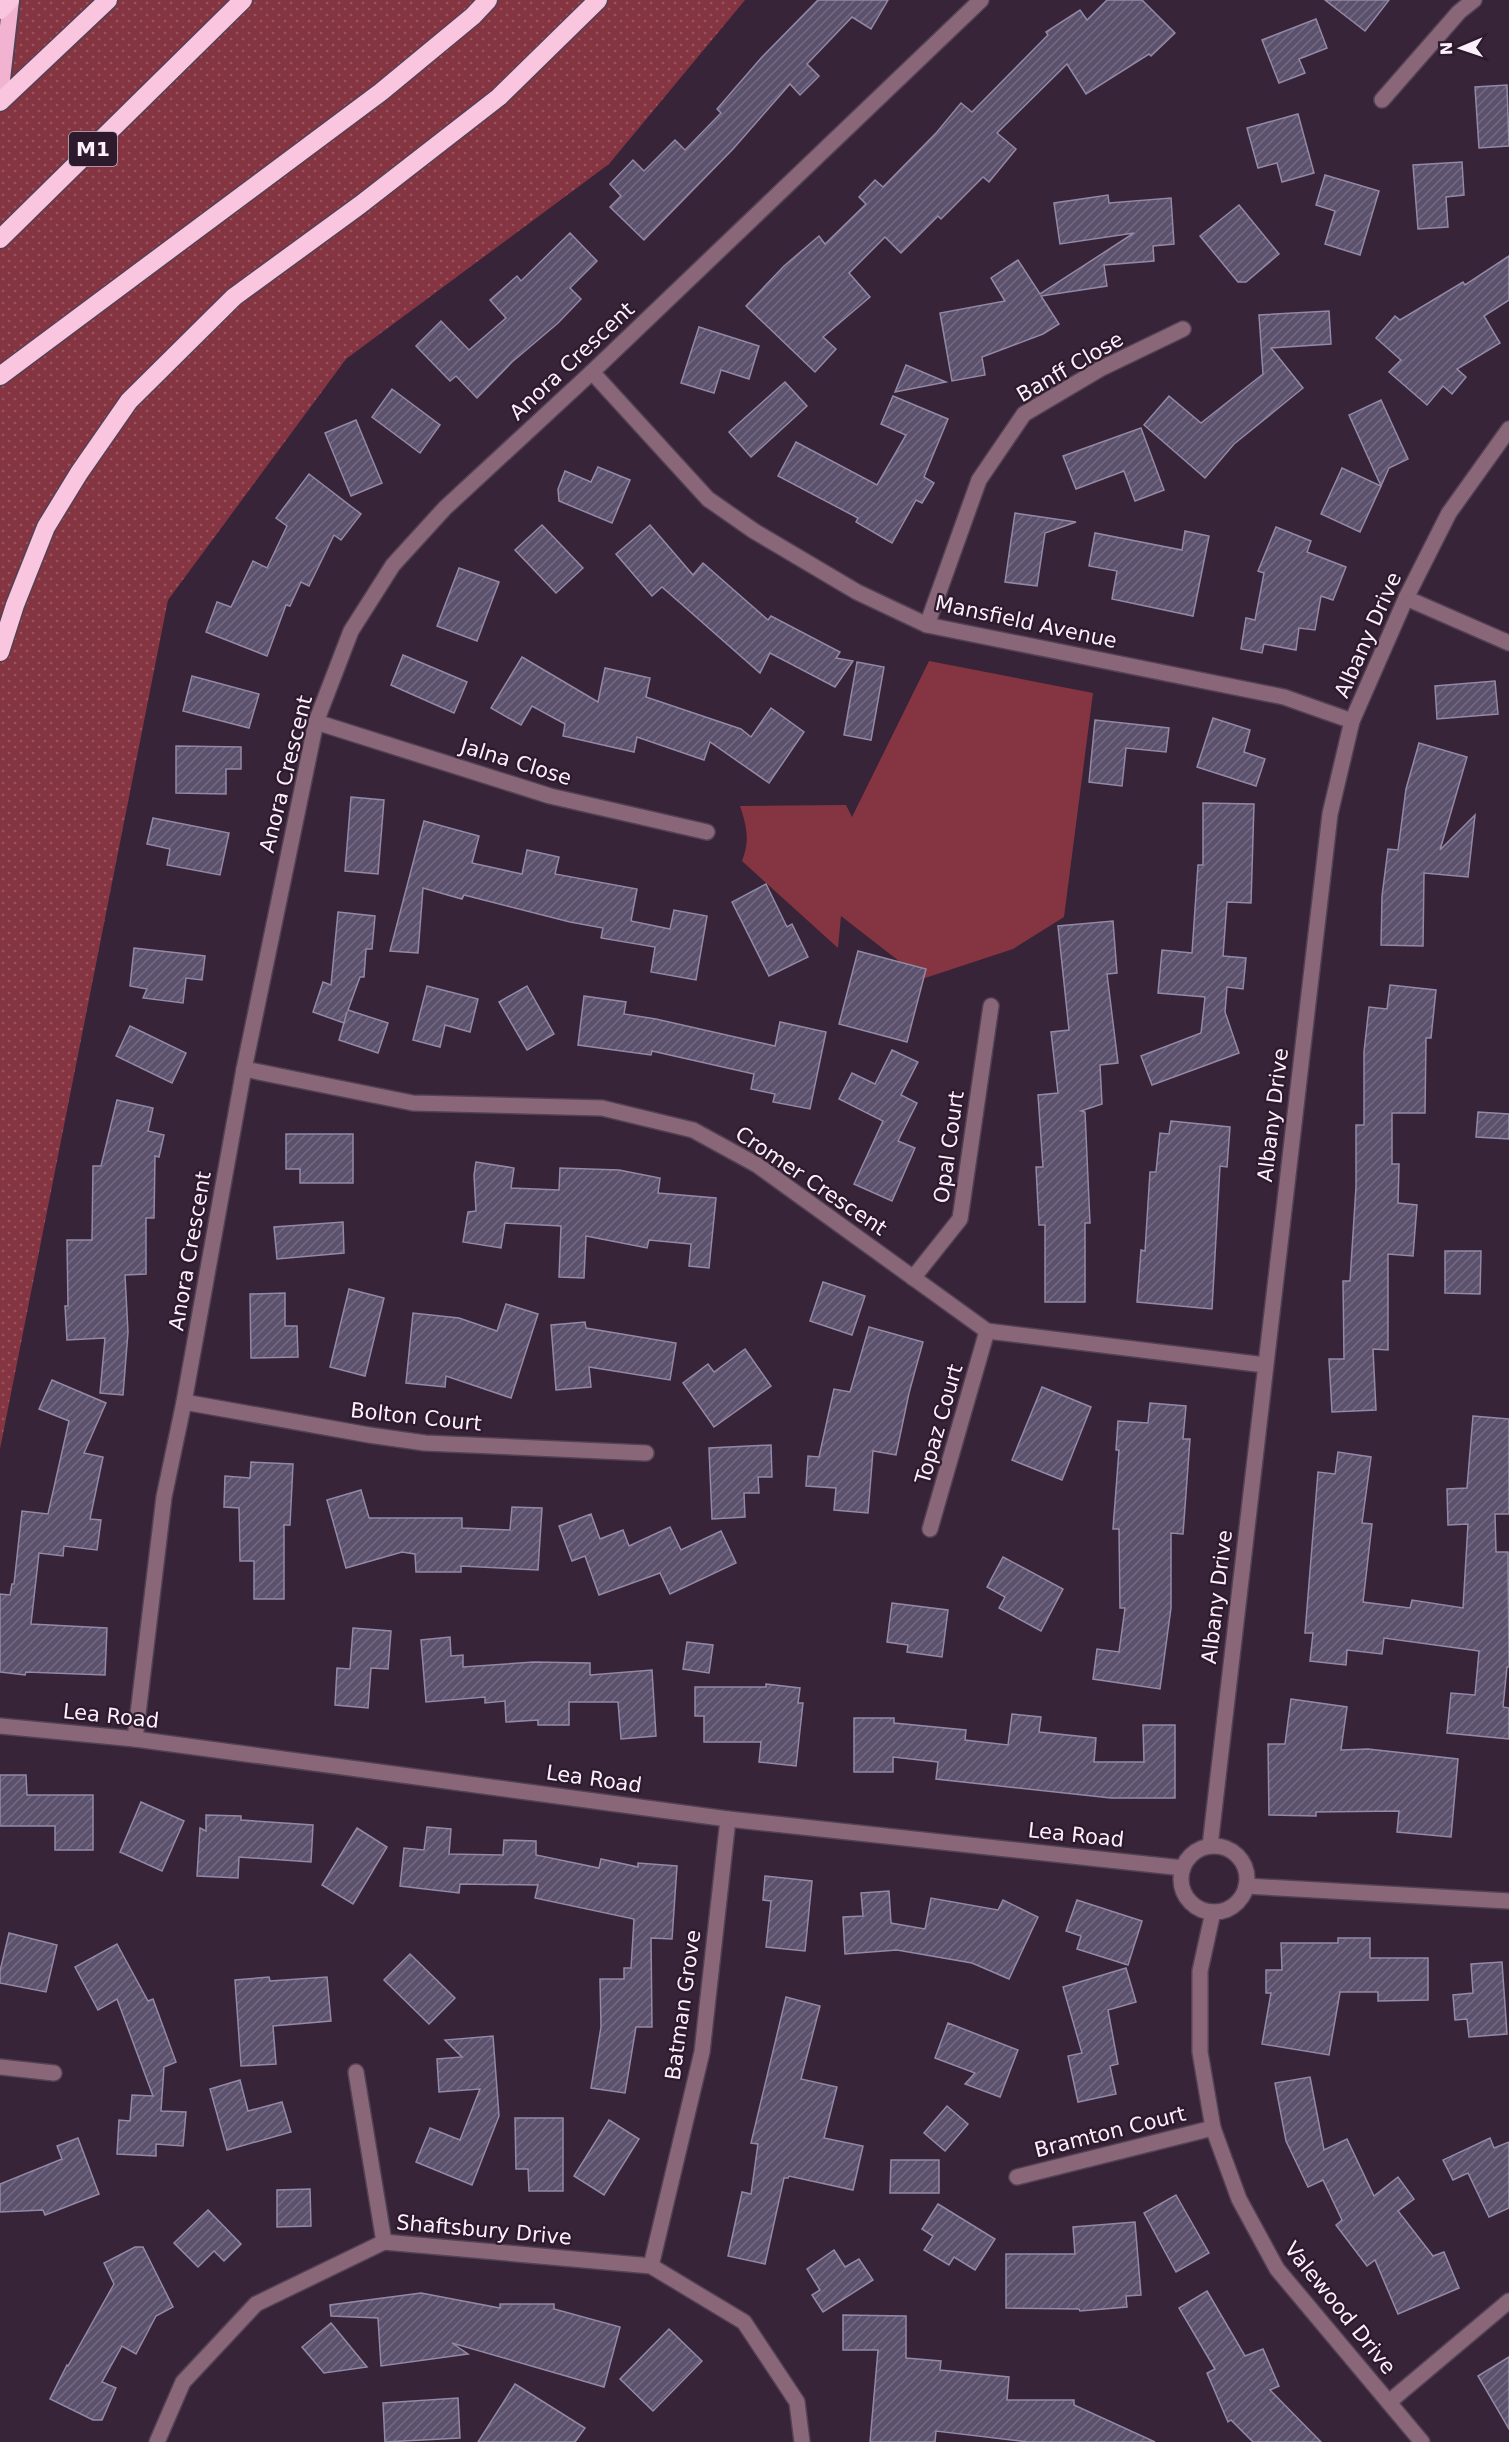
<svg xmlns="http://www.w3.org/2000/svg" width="1509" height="2442" viewBox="0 0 1509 2442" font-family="'DejaVu Sans',sans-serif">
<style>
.grass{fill:url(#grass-dots)}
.park{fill:#853542}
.building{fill:url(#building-hatch);stroke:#9389a6;stroke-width:1.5}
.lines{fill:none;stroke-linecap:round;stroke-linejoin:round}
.minor-casing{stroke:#534154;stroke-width:18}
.tertiary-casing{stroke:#534154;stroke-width:18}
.trunk-casing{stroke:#534154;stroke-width:20}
.motorway-casing{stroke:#534154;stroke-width:21}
.minor{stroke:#8a6778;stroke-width:15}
.tertiary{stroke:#8a6778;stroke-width:15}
.trunk{stroke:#f2b3d1;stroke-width:16}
.motorway{stroke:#fac5de;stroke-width:18}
.labels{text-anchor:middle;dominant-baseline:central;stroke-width:4.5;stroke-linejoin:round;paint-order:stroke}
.shield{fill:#2d1a2d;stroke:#bfb0bf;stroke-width:1.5}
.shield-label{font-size:20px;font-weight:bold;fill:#fdf0fd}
.street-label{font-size:21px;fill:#fdf0fd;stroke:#2d1a2d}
</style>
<defs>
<pattern id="grass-dots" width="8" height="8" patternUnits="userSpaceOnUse" patternTransform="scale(1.5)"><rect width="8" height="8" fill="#853542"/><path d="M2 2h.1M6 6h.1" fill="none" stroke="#97535e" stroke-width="1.8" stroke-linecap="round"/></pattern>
<pattern id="building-hatch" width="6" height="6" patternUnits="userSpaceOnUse" patternTransform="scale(1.5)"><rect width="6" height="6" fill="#5b516c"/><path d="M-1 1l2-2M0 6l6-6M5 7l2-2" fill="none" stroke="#736a82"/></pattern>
</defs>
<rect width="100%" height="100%" fill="#372438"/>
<polygon class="grass" points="0,0 745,0 609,164 346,359 168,600 0,1449"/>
<path class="park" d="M929,661l164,32 -29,224 -51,32 -91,30 -81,-63 -3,32 -96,-87c8,-20 5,-34 -2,-55l106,-1 6,12z"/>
<g class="building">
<polygon points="818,0 888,0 871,29 852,17 807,64 819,76 800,95 790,84 733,149 644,240 610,207 621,196 610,184 633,160 644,171 675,140 685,150 721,113 717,109 762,57"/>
<polygon points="1107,0 1142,0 1175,33 1151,56 1149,54 1086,94 1067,64 997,133 1016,149 989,182 983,177 941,219 938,216 901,253 885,237 849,273 870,297 823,337 836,349 815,372 746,306 784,266 819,236 825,244 866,204 859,197 875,180 883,187 937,132 961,103 972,112 1048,35 1046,32 1080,10 1087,20"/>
<polygon points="1325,0 1389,0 1365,31"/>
<polygon points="1316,19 1327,48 1299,59 1305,73 1279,83 1262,40"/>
<polygon points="1507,85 1509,146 1479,148 1475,87"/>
<polygon points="1298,114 1314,173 1282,182 1277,163 1258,168 1247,128"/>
<polygon points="1462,162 1464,195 1446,197 1448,227 1418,229 1413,165"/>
<polygon points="1325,175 1379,191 1360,255 1325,244 1335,211 1316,205"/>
<polygon points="1108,195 1109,203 1171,198 1174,244 1153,246 1154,261 1104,265 1107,286 1041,296 1059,324 1043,334 982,357 985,375 952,381 940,313 1005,301 991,278 1018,260 1040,294 1134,233 1060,244 1054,203"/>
<polygon points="1239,205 1279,254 1246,282 1238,282 1200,236"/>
<polygon points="570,233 597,261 570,288 581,299 558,323 512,362 477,398 456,376 450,381 416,346 441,321 469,350 506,318 490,300 517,276 521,281"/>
<polygon points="1509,256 1509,300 1484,316 1500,343 1457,369 1466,377 1452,394 1443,386 1427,405 1389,372 1401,360 1376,338 1395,316 1400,320 1463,282 1465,285"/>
<polygon points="1329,311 1331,344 1271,348 1303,388 1234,444 1205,478 1144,425 1169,396 1201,423 1263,374 1259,315"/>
<polygon points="699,327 759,346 749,379 721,370 714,393 681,383"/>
<polygon points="906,365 946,382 895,392"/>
<polygon points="785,382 807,406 751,457 729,432"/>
<polygon points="392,389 440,425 420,453 372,417"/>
<polygon points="893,396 948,419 924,477 934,483 922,503 916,500 892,543 856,522 858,518 778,476 796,442 877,485 906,435 881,424"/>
<polygon points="1381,400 1408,459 1389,468 1381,486 1349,415"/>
<polygon points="356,420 382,483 351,496 325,433"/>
<polygon points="1141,428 1164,490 1135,501 1124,471 1076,489 1063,456"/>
<polygon points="598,467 630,480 612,523 559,501 558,489 565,471 591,482"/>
<polygon points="1342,468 1381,486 1360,532 1321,514"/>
<polygon points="309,474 361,514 341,540 334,535 309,586 301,582 290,606 286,605 267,656 206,632 217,602 231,607 253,561 267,568 287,526 276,518"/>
<polygon points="1015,513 1076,522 1045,533 1037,586 1005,582"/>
<polygon points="542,525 583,568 556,593 515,550"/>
<polygon points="650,525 693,575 703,563 768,620 771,616 840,652 836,658 853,661 835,687 770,653 760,673 662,587 652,596 616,554"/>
<polygon points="1276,527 1311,541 1307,552 1346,567 1333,600 1321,596 1315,630 1299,628 1296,650 1264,644 1262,653 1241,649 1246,618 1255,620 1264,573 1258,571"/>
<polygon points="1185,531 1209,536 1193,616 1112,599 1117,571 1089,566 1095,533 1182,550"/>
<polygon points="459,568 499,582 477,641 437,626"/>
<polygon points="403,655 467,682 454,713 391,685"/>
<polygon points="522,657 598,702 605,668 650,678 646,697 741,729 751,737 771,708 804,732 769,783 710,742 704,760 637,737 634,752 563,736 565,724 532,706 521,725 491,708"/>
<polygon points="857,662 884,667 871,740 844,735"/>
<polygon points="192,676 259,694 249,728 183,711"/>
<polygon points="1495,681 1498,714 1437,719 1435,686"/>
<polygon points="1213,718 1250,730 1244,752 1265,759 1256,786 1197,767"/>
<polygon points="1095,720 1169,728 1166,752 1126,748 1122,786 1089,782"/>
<polygon points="1419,743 1467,757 1440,850 1475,815 1468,877 1424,873 1423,946 1381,945 1382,896 1388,849 1398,850 1406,789"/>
<polygon points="176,746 241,747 241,769 226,769 226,794 176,793"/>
<polygon points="351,797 384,800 378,874 345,871"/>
<polygon points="1203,803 1254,804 1251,903 1227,902 1223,956 1246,958 1243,989 1227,987 1225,1012 1239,1053 1152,1085 1141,1056 1201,1033 1205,997 1158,993 1162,950 1192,953 1198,865 1203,865"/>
<polygon points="153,818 229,833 220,875 167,865 170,849 147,844"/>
<polygon points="424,821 479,836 472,863 522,874 527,850 559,857 555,874 637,889 631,921 670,929 674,910 707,916 696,980 651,972 655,947 601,938 603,928 570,922 464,895 462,899 423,888 418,953 390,951"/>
<polygon points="766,884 787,927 792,924 808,957 769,976 732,902"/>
<polygon points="338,912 375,916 372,949 366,949 364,977 360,977 348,1010 388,1023 378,1053 339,1040 347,1012 344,1023 313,1012 323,982 331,985"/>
<polygon points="1113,921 1117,973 1107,974 1118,1063 1100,1065 1102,1104 1081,1111 1085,1112 1090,1223 1085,1223 1085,1302 1045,1302 1045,1225 1039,1225 1036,1167 1043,1167 1038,1095 1058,1093 1051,1032 1069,1030 1058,926"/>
<polygon points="134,948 205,956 202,980 186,978 183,1003 143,998 147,989 130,986"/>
<polygon points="858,951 926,969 907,1042 839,1024"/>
<polygon points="1390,985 1436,990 1431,1038 1426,1038 1425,1113 1392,1113 1392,1164 1399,1164 1398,1203 1417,1205 1413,1256 1388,1254 1388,1350 1373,1349 1376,1410 1332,1412 1329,1359 1344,1359 1343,1281 1350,1281 1356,1187 1356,1125 1364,1125 1364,1052 1369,1007 1387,1009"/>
<polygon points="427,986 478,999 470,1032 445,1025 440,1047 413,1040"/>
<polygon points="527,986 554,1034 527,1050 499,1002"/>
<polygon points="584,996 626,1002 624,1014 656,1019 775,1046 780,1022 826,1032 810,1109 773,1102 775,1094 751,1089 754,1074 652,1051 651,1055 578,1045"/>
<polygon points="130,1026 186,1053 172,1083 116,1056"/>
<polygon points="892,1050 918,1062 901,1095 917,1103 898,1141 915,1148 892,1201 854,1184 883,1121 839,1099 852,1073 875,1084"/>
<polygon points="117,1100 153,1108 148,1131 164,1135 159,1157 155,1156 154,1218 146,1218 146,1274 125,1275 128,1332 123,1395 100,1393 105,1338 67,1340 65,1306 68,1306 67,1240 92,1240 93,1166 101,1166"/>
<polygon points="1478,1112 1509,1114 1509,1139 1476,1137"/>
<polygon points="1171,1121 1230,1127 1227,1167 1220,1166 1212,1309 1137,1302 1141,1250 1145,1251 1150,1172 1156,1172 1160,1133 1169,1134"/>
<polygon points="286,1134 353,1134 353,1183 300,1183 300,1169 286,1169"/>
<polygon points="476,1162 514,1168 511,1188 559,1190 560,1168 619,1170 660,1178 658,1193 716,1198 709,1268 689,1266 691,1244 649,1240 647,1248 586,1236 584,1278 559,1277 561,1226 505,1223 501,1248 463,1242 468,1212 476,1211 474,1175"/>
<polygon points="343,1222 344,1253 277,1259 274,1227"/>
<polygon points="1445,1251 1481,1251 1480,1294 1445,1293"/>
<polygon points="823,1282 865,1296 852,1335 810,1321"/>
<polygon points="349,1289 384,1298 365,1376 330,1367"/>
<polygon points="285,1293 285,1326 297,1326 298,1357 251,1358 250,1294"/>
<polygon points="506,1304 538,1314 511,1398 446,1376 445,1387 406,1383 413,1313 459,1318 497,1331"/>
<polygon points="585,1322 586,1328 676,1343 670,1380 589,1367 591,1387 556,1390 551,1325"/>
<polygon points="869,1327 923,1342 909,1393 896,1455 873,1451 868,1513 834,1510 836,1488 806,1486 808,1456 819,1457 834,1389 850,1392"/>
<polygon points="745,1349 771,1386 714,1427 683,1383 708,1364 714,1372"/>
<polygon points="52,1380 106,1403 84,1453 103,1457 90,1519 101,1520 97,1550 64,1546 63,1556 39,1553 31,1624 107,1628 105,1675 26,1672 25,1675 0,1672 0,1594 10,1595 12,1584 14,1584 22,1511 48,1514 69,1421 39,1409"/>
<polygon points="1042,1387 1091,1407 1062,1480 1012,1460"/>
<polygon points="1150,1403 1186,1406 1183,1439 1190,1439 1183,1534 1171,1533 1171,1608 1160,1689 1093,1679 1097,1649 1119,1652 1125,1608 1120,1608 1119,1529 1113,1529 1119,1450 1116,1450 1118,1421 1148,1423"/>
<polygon points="1473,1416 1509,1419 1509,1514 1495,1514 1496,1552 1508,1552 1509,1667 1507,1667 1503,1707 1509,1708 1509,1739 1447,1733 1451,1693 1475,1695 1479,1651 1384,1638 1382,1654 1347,1650 1346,1665 1310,1661 1313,1633 1305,1633 1318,1472 1335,1474 1338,1452 1371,1457 1362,1523 1372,1524 1363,1602 1410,1608 1412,1600 1463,1608 1468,1524 1448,1525 1447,1489 1467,1488"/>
<polygon points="771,1445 772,1477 758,1477 759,1493 744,1493 745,1517 712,1519 709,1448"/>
<polygon points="251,1462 293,1464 290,1525 284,1525 284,1599 254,1599 254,1561 240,1561 239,1508 224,1507 225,1476 250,1478"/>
<polygon points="361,1490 369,1518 462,1518 462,1528 510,1530 512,1507 542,1508 538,1570 461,1566 461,1572 416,1572 415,1554 402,1552 346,1568 327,1500"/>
<polygon points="591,1514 600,1539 623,1530 629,1546 670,1527 681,1550 721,1531 736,1563 670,1594 660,1573 599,1595 585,1556 572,1561 559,1526"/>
<polygon points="1003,1557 1063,1589 1041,1631 999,1608 1005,1597 987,1587"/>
<polygon points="892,1603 948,1610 942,1657 907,1652 908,1645 887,1642"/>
<polygon points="353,1628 391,1631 388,1669 371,1668 368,1708 335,1705 337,1668 350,1669"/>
<polygon points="450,1637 451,1656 463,1655 463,1667 534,1662 590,1663 590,1675 652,1670 656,1736 621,1739 618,1702 569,1702 569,1725 538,1725 538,1720 506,1722 505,1701 485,1703 485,1697 426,1702 421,1640"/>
<polygon points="687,1642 713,1645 709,1673 683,1669"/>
<polygon points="766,1684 800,1688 798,1703 803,1703 796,1766 759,1762 761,1742 704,1742 704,1716 695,1716 695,1687 766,1687"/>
<polygon points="1291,1699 1347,1707 1341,1750 1368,1749 1458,1759 1451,1837 1397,1832 1399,1811 1316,1812 1316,1816 1269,1815 1268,1744 1285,1744"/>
<polygon points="1012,1714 1041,1717 1039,1732 1096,1738 1094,1762 1144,1762 1143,1725 1175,1725 1175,1798 1111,1798 936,1779 938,1762 893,1757 893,1772 854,1772 854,1718 894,1718 894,1723 966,1730 965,1740 1008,1745"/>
<polygon points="0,1775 26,1775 27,1795 93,1795 93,1850 55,1850 55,1826 0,1826"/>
<polygon points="141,1802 184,1821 162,1871 120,1852"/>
<polygon points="206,1815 241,1816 241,1820 313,1825 311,1862 239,1857 238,1878 197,1876 200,1828 206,1831"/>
<polygon points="427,1827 451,1829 449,1854 503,1855 504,1840 536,1841 536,1855 599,1868 601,1859 638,1867 638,1863 677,1866 672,1939 651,1938 652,2027 636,2027 625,2093 591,2088 601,2027 600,1979 624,1979 624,1968 631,1968 634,1919 535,1898 538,1885 460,1884 459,1893 400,1886 404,1848 424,1850"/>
<polygon points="357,1828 387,1847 353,1904 322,1885"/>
<polygon points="765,1876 812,1881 805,1951 766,1947 771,1901 763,1900"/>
<polygon points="889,1891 891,1923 925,1929 931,1898 998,1910 1003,1900 1038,1917 1009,1979 972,1963 897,1950 845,1954 843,1917 863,1916 861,1893"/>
<polygon points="1077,1900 1142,1921 1128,1965 1077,1949 1081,1936 1066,1931"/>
<polygon points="9,1933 57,1945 46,1992 0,1983 0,1971"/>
<polygon points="1338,1938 1370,1938 1370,1958 1428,1958 1428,2000 1378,2001 1378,1992 1340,1992 1329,2055 1262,2044 1271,1993 1266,1993 1266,1970 1282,1970 1281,1943 1338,1943"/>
<polygon points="117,1944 148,2001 153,1999 176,2062 164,2067 161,2111 186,2112 183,2146 156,2144 156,2156 117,2154 119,2120 130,2121 132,2095 153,2096 117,1999 98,2010 75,1967"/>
<polygon points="410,1954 455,1998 429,2024 384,1980"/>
<polygon points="1502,1962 1507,2034 1469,2037 1467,2019 1455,2020 1453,1995 1473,1993 1471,1964"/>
<polygon points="1126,1968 1136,2002 1108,2010 1118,2064 1110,2066 1116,2094 1078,2102 1068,2056 1082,2053 1063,1987"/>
<polygon points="269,1977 270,1981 327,1977 331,2021 273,2026 276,2064 241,2066 235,1980"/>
<polygon points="786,1997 820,2006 801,2079 837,2087 824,2138 863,2146 853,2190 789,2176 788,2178 784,2178 765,2264 728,2256 742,2192 751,2194 758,2144 751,2143"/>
<polygon points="948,2023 1018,2050 1000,2097 965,2084 975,2073 935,2058"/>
<polygon points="493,2036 499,2116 472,2185 416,2162 430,2128 460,2140 480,2089 439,2092 437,2059 462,2057 445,2040"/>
<polygon points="1310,2077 1324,2150 1347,2139 1374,2196 1398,2177 1414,2199 1398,2211 1433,2256 1444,2252 1459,2288 1398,2314 1375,2260 1367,2266 1336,2225 1342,2220 1323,2180 1308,2187 1286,2141 1275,2083"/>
<polygon points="240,2080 248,2111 282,2102 291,2132 227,2150 210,2089"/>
<polygon points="947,2106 968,2124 945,2151 924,2133"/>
<polygon points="515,2118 563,2118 563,2191 529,2191 528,2169 516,2169"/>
<polygon points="609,2120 639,2139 604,2195 574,2176"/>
<polygon points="78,2138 99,2194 45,2215 43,2210 0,2212 0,2184 62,2159 57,2146"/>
<polygon points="1490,2138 1494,2148 1509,2142 1509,2208 1489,2217 1468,2173 1453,2180 1443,2160"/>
<polygon points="891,2160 939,2160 939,2193 890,2193"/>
<polygon points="310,2189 311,2226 277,2227 277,2190"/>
<polygon points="1176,2195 1209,2253 1176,2272 1144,2213"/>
<polygon points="938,2204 995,2239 975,2270 954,2257 949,2265 924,2250 933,2236 922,2229"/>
<polygon points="208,2210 241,2244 224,2261 214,2251 198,2267 174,2243"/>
<polygon points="1135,2222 1141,2295 1126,2296 1127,2307 1080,2311 1079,2309 1006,2308 1006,2254 1075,2254 1073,2227"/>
<polygon points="135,2247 143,2247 173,2307 156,2316 136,2354 122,2346 102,2382 116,2388 102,2420 93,2420 50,2399 67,2365 68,2366 114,2284 104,2263"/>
<polygon points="834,2250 845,2267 859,2259 873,2280 823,2312 812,2295 820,2290 807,2269"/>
<polygon points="1207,2291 1245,2356 1263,2349 1279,2386 1270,2390 1321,2442 1253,2442 1231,2420 1228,2422 1207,2373 1215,2369 1179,2308"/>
<polygon points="421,2293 500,2308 500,2304 554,2304 554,2309 620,2327 604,2387 452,2343 468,2354 381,2366 378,2318 331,2316 330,2305"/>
<polygon points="843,2315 906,2316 906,2358 941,2361 940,2370 1009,2377 1007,2400 1074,2400 1074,2405 1155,2442 1028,2442 936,2431 935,2442 870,2442 878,2350 843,2350"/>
<polygon points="331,2323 367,2367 324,2373 302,2347"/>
<polygon points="669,2329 702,2361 653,2411 620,2379"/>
<polygon points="1509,2357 1509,2429 1478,2376"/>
<polygon points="515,2384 585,2428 575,2442 478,2442"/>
<polygon points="458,2398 460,2438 385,2442 383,2403"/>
</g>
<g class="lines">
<defs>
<g id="minor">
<polyline points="1382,100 1459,12 1474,0"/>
<polyline points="592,372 708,499 754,531 857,592 927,625 1284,697 1352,721"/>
<polyline points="1406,598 1509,643"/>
<polyline points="927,625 979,480 1024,414 1100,369 1183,329"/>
<polyline points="316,722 550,796 707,832"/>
<polyline points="244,1069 413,1103 602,1108 693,1130 757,1165 987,1331 1265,1365"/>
<polyline points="913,1278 960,1219 991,1006"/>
<polyline points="184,1402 369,1435 425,1443 646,1453"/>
<polyline points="930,1529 987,1331"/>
<polyline points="0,1726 135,1739 728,1819 1183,1868"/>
<polyline points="135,1739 164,1497 184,1402 244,1069 316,722 351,631 393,565 445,508 592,372 981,0"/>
<polyline points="1246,1886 1509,1901"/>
<polyline points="0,2067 54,2073"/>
<polyline points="356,2072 384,2242"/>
<polyline points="1017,2177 1213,2128"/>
<polyline points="651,2266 702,2052 728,1819"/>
<polyline points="1389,2402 1509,2301"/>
<polyline points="157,2442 183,2382 256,2304 384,2242 651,2266 744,2322 797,2402 802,2442"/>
</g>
<g id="tertiary">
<polyline points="1210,1846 1330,814 1352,721 1406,598 1449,513 1509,429"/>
<circle cx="1214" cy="1879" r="33"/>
<polyline points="1213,1912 1200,1971 1200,2052 1213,2128 1239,2199 1277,2269 1422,2442"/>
</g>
<polyline id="trunk" points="0,97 11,0"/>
<g id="motorway">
<polyline points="0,10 10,0"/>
<polyline points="0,102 108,0"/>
<polyline points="0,239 243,0"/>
<polyline points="0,376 381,92 473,16 488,0"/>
<polyline points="0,652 15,605 46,527 79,473 129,401 234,297 360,205 499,97 598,0"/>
</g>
</defs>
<use href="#minor" class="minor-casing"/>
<use href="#tertiary" class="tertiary-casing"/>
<use href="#trunk" class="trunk-casing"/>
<use href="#motorway" class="motorway-casing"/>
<use href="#minor" class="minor"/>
<use href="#tertiary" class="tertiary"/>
<use href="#trunk" class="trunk"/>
<use href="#motorway" class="motorway"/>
</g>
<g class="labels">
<rect class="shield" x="69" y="132" width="48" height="34" rx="4.5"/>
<g class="shield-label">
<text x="93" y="149">M1</text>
</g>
<g class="street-label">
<text transform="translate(572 361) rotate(-43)">Anora Crescent</text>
<text transform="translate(1070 367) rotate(-30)">Banff Close</text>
<text transform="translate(1026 622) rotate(12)">Mansfield Avenue</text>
<text transform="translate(1368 635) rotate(-66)">Albany Drive</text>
<text transform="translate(516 762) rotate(17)">Jalna Close</text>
<text transform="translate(286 774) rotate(-76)">Anora Crescent</text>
<text transform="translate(1273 1115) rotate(-83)">Albany Drive</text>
<text transform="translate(949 1147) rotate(-82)">Opal Court</text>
<text transform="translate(811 1181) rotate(34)">Cromer Crescent</text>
<text transform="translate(190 1251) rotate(-80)">Anora Crescent</text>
<text transform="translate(416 1417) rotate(6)">Bolton Court</text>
<text transform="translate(939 1424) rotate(-74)">Topaz Court</text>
<text transform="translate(1217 1597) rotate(-83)">Albany Drive</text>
<text transform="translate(111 1716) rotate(6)">Lea Road</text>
<text transform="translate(594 1779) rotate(8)">Lea Road</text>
<text transform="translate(1076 1835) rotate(6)">Lea Road</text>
<text transform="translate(683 2005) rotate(-82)">Batman Grove</text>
<text transform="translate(1110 2132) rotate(-14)">Bramton Court</text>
<text transform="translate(484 2230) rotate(5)">Shaftsbury Drive</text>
<text transform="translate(1340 2308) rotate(51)">Valewood Drive</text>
</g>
</g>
<g transform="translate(1461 48) rotate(268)" stroke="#2d1a2d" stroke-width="4.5" paint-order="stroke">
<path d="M0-4.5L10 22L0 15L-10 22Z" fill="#fdf0fd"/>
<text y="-9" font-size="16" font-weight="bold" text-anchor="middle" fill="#fdf0fd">N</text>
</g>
</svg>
